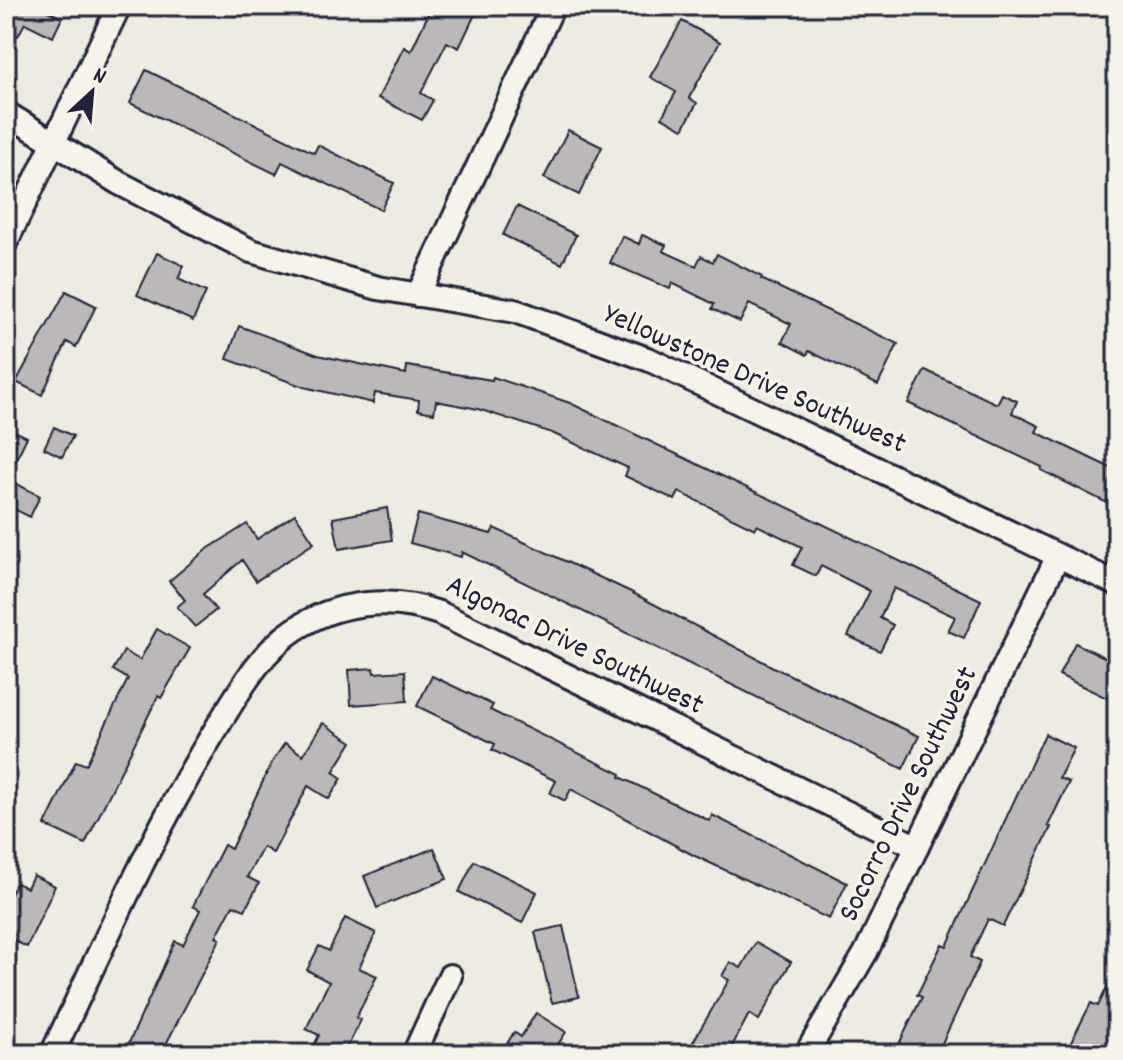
<svg xmlns="http://www.w3.org/2000/svg" width="1123" height="1060" viewBox="0 0 1123 1060" font-family="Dekko,sans-serif">
<style>
.building{fill:#bbb8b7;stroke:#22223b;stroke-width:2}
.lines{fill:none;stroke-linecap:round;stroke-linejoin:round}
.street-casing{stroke:#22223b;stroke-width:28}
.street{stroke:#f7f3e8;stroke-width:22}
.labels{text-anchor:middle;dominant-baseline:central;stroke-width:7;stroke-linejoin:round;paint-order:stroke}
.street-label{font-size:30px;fill:#22223b;stroke:#f7f3e8}
</style>
<rect width="100%" height="100%" fill="#eeebe1"/>
<filter id="ink" filterUnits="userSpaceOnUse"><feTurbulence type="fractalNoise" baseFrequency=".0125" numOctaves="2"/><feDisplacementMap in="SourceGraphic" scale="16" xChannelSelector="R" yChannelSelector="G"/><feConvolveMatrix kernelMatrix="1 2 1 2 8 2 1 2 1" color-interpolation-filters="sRGB"/></filter>
<g filter="url(#ink)">
<g class="building">
<polygon points="6,6 38,6 62,18 53,37 25,23 18,36 6,30"/>
<polygon points="432,6 479,6 459,48 447,42 421,93 433,100 422,120 378,98 404,47 411,51"/>
<polygon points="682,21 720,42 689,98 697,103 683,129 662,117 676,92 650,77"/>
<polygon points="146,70 314,153 318,145 394,183 381,210 282,162 276,174 130,103"/>
<polygon points="568,130 602,147 579,195 544,178"/>
<polygon points="517,206 576,235 562,264 503,235"/>
<polygon points="642,235 666,245 663,251 696,266 701,256 713,262 717,254 762,277 761,279 898,344 878,385 809,351 807,355 782,342 791,324 749,304 740,322 712,309 714,304 672,283 670,289 610,263 622,236 639,244"/>
<polygon points="157,253 184,266 178,279 206,292 193,321 137,295"/>
<polygon points="66,291 96,306 76,347 67,342 42,395 16,382"/>
<polygon points="239,326 318,355 406,374 407,366 492,380 493,377 570,403 981,600 964,638 948,631 955,617 894,588 880,618 893,625 880,651 848,636 870,591 821,566 816,576 793,565 802,547 757,525 755,529 679,492 675,500 625,476 628,468 552,433 478,409 436,401 434,413 418,410 419,400 375,393 373,403 304,387 227,359"/>
<polygon points="925,370 997,404 1002,394 1017,401 1012,413 1039,426 1036,432 1117,471 1117,508 1041,470 1042,467 908,403"/>
<polygon points="6,427 27,437 6,480"/>
<polygon points="54,427 73,436 62,457 44,448"/>
<polygon points="13,482 40,496 30,517 6,505"/>
<polygon points="387,508 392,540 339,549 333,518"/>
<polygon points="295,514 314,543 256,581 242,560 203,594 216,610 195,627 177,607 185,600 169,581 206,550 247,524 257,539"/>
<polygon points="418,514 491,534 494,528 631,592 775,668 919,736 903,769 462,552 461,557 410,543"/>
<polygon points="157,629 190,648 161,698 158,696 85,844 45,825 76,761 86,765 128,679 113,670 124,651 140,660"/>
<polygon points="1075,643 1117,663 1117,703 1059,675"/>
<polygon points="373,668 374,673 405,671 407,701 351,705 349,670"/>
<polygon points="432,676 493,705 490,710 621,774 620,777 710,821 712,815 847,883 829,919 693,855 571,789 565,801 550,793 556,781 492,750 495,744 417,706"/>
<polygon points="323,723 352,742 333,772 342,778 329,799 308,786 273,853 263,847 247,877 259,883 245,910 233,905 216,937 220,939 161,1054 124,1054 175,941 183,945 200,910 193,906 224,845 231,849 272,762 285,743 303,755"/>
<polygon points="1045,734 1074,748 1059,778 1069,782 1048,826 1051,827 1003,926 988,919 970,957 980,962 937,1054 894,1054 922,997 917,995 942,944 947,946"/>
<polygon points="434,848 447,879 377,908 364,876"/>
<polygon points="474,861 537,892 522,923 459,892"/>
<polygon points="33,875 55,886 27,947 6,937 6,905 16,883 27,888"/>
<polygon points="345,918 376,933 359,968 377,976 356,1018 361,1020 344,1054 310,1054 319,1035 306,1029 329,982 307,970 319,946 329,951"/>
<polygon points="563,926 579,997 552,1003 535,932"/>
<polygon points="756,942 791,962 759,1020 749,1014 728,1054 686,1054 729,980 722,976 730,962 741,968"/>
<polygon points="1117,967 1117,1040 1109,1054 1065,1054 1091,1003 1098,1006"/>
<polygon points="536,1013 566,1032 552,1054 501,1054 514,1032 521,1037"/>
</g>
<g class="lines">
<defs>
<g id="street">
<polyline points="6,113 119,183 251,251 378,288 515,311 650,360 1117,584"/>
<polyline points="6,242 119,6"/>
<polyline points="418,295 553,6"/>
<path d="M52,1054c53,-112 102,-225 167,-330 21,-34 41,-71 75,-94 42,-29 98,-34 145,-17l478,234"/>
<polyline points="414,1054 450,976"/>
<polyline points="806,1054 866,952 1058,556"/>
</g>
</defs>
<use href="#street" class="street-casing"/>
<use href="#street" class="street"/>
</g>
</g>
<g class="labels">
<g class="street-label">
<text transform="translate(754 381) rotate(24)">Yellowstone Drive Southwest</text>
<text transform="translate(574 647) rotate(26)">Algonac Drive Southwest</text>
<text transform="translate(910 795) rotate(-64)">Socorro Drive Southwest</text>
</g>
</g>
<rect width="1123" height="1060" fill="none" stroke="#f7f3e8" stroke-width="32"/>
<rect x="16" y="16" width="1091" height="1028" fill="none" stroke="#22223b" stroke-width="3" filter="url(#ink)"/>
<g transform="translate(92 92) rotate(26)" stroke="#f7f3e8" stroke-width="6" paint-order="stroke">
<path d="M0-6L14 30L0 20L-14 30Z" fill="#22223b"/>
<text y="-12" font-size="22" font-weight="bold" text-anchor="middle" fill="#22223b">N</text>
</g>
</svg>
